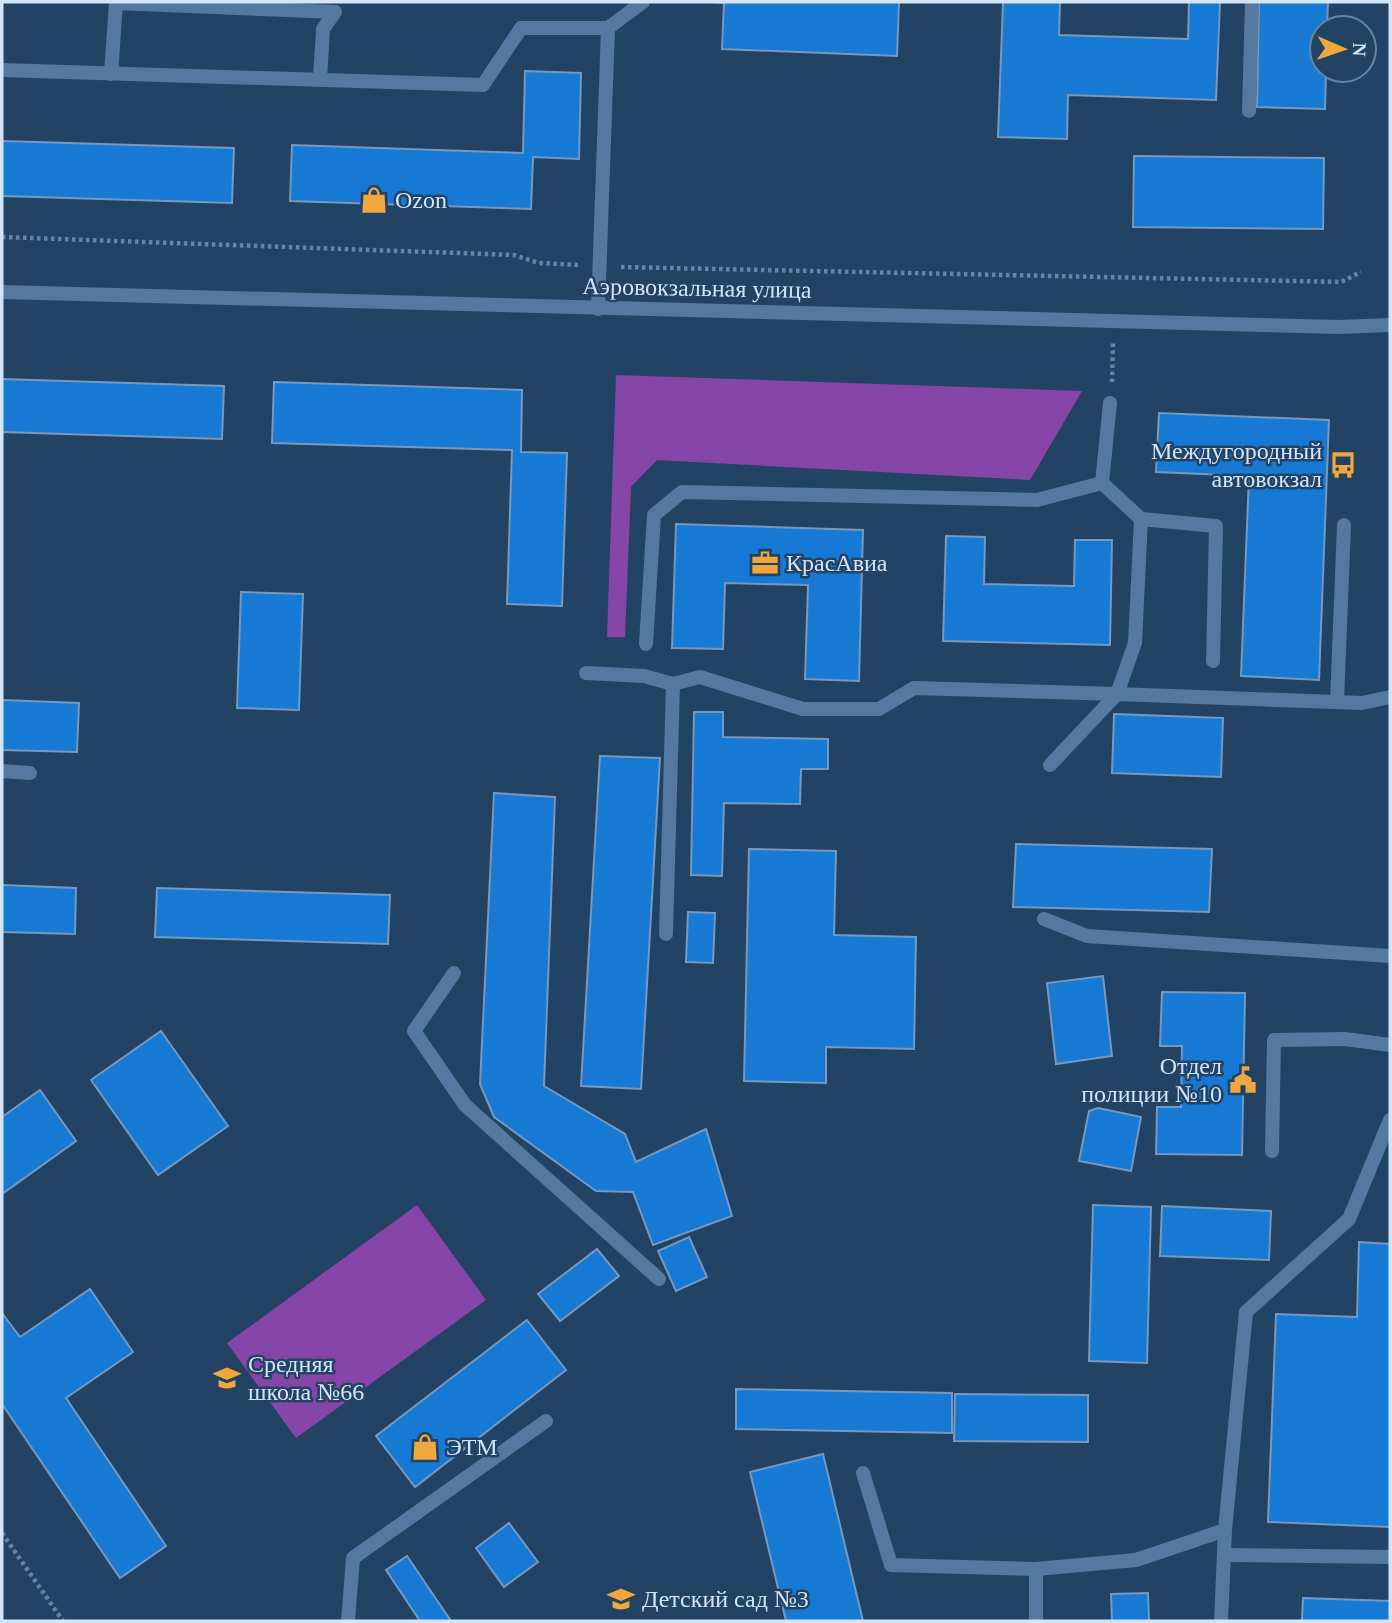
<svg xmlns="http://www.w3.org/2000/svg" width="1392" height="1623" viewBox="0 0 1392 1623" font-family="Georgia,serif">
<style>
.green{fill:#8646a8}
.building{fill:#1679d3;stroke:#7698bf;stroke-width:2}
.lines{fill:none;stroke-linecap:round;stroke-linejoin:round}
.path{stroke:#6984a0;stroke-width:4.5;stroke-dasharray:3.5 3.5;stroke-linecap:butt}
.service{stroke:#55789f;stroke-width:14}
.tertiary{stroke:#55789f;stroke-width:14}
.labels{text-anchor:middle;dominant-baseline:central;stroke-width:5;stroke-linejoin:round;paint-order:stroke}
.poi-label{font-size:24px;fill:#d1e4f9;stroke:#234365;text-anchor:start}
.street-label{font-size:24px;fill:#d1e4f9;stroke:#234365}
</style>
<rect width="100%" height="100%" fill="#234365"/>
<g class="green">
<polygon points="616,375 1082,391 1030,480 657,460 631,487 625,637 607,637"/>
<polygon points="417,1205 486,1300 296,1438 227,1343"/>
</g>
<g class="building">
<polygon points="712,2 899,2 897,56 722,49 724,3"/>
<polygon points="1003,2 1060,2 1059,35 1188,39 1189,2 1220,2 1216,100 1068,95 1067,139 998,137"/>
<polygon points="1259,2 1328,2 1327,28 1322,28 1322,70 1326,70 1325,109 1257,107"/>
<polygon points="525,71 581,73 579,159 533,157 531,209 290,201 292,145 523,153"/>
<polygon points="2,141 234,148 232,203 2,196"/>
<polygon points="1134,156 1324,158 1323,229 1133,227"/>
<polygon points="2,379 224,386 222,439 2,432"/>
<polygon points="274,382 522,390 521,452 567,453 562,606 507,604 512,450 272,443"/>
<polygon points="1159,413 1329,420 1319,680 1241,676 1249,476 1156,472"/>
<polygon points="676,524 863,530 859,681 805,679 808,585 725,583 723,649 672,648"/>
<polygon points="946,536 985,537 984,584 1074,586 1075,540 1112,540 1110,645 943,641"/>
<polygon points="241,592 303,594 299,710 237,708"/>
<polygon points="2,700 79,703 77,752 2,750"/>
<polygon points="694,712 723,712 723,737 828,739 828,769 801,769 800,804 724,803 722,876 691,875"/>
<polygon points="1114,714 1223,718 1221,777 1112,773"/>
<polygon points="600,756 660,758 641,1089 581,1086"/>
<polygon points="494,793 555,797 544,1086 625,1134 636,1162 706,1129 732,1216 653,1245 633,1192 596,1191 494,1117 480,1084"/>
<polygon points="1016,844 1212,849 1209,912 1013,907"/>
<polygon points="749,849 836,851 834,935 916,937 914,1049 826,1047 826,1083 744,1081"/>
<polygon points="2,885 76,888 75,934 2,932"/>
<polygon points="157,888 390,895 388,944 155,937"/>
<polygon points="688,912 715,913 713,963 686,962"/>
<polygon points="1103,976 1112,1056 1056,1064 1047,983"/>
<polygon points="1162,992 1245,993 1242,1155 1156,1154 1157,1107 1181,1107 1182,1046 1160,1046"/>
<polygon points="161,1031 228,1126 158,1175 91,1080"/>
<polygon points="40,1090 76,1141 2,1194 2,1117"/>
<polygon points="1098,1108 1141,1117 1131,1171 1079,1161 1089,1111"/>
<polygon points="1093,1205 1151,1207 1147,1363 1089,1361"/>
<polygon points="1162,1206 1271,1211 1269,1260 1160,1256"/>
<polygon points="689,1237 707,1277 676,1291 658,1251"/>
<polygon points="1359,1242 1390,1244 1390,1527 1268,1522 1276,1314 1357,1317"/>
<polygon points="597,1249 619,1276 560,1321 538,1294"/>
<polygon points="90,1289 133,1352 66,1398 166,1546 120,1578 2,1404 2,1313 20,1337"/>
<polygon points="527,1320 566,1370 415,1487 376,1436"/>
<polygon points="736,1389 952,1393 952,1433 736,1429"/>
<polygon points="955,1394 1088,1395 1088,1442 954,1441"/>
<polygon points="823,1454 863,1621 786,1621 750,1472"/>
<polygon points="509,1523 538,1562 504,1587 476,1548"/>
<polygon points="407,1556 451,1621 420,1621 386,1570"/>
<polygon points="1148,1593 1149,1621 1112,1621 1111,1594"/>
<polygon points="1303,1598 1390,1601 1390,1621 1302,1621"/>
</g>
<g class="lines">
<g class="path">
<polyline points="2,237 514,255 539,263 580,265"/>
<polyline points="621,267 1341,282 1361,272"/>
<polyline points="1112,382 1113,342"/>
<polyline points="2,1533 63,1621"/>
</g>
<g class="service">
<polyline points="2,70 483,85 521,28 608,28"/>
<polyline points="111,74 116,3 335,12 323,29 320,79"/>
<polyline points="1249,111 1252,2"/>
<polyline points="598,309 608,28 643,2"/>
<polyline points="1110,403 1102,483 1141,519 1216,526 1213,661"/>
<polyline points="646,644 654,515 682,492 1037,500 1102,483"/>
<polyline points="586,673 644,676 673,684 700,677 803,709 879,709 914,688 1117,694 1135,643 1141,519"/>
<polyline points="1337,702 1344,525"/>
<polyline points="1050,765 1117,694 1362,703 1390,697"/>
<polyline points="2,771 30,773"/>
<polyline points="1044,919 1087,936 1390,956"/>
<polyline points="666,934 673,684"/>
<polyline points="454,973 414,1031 465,1105 659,1279"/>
<polyline points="1272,1151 1274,1040 1345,1039 1390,1045"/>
<polyline points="863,1473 891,1565 1036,1569 1136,1560 1225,1530"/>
<polyline points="1225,1555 1390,1557"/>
<polyline points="348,1621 353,1558 546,1421"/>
<polyline points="1036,1621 1036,1569"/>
<polyline points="1221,1621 1225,1530 1246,1312 1349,1219 1390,1120"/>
</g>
<polyline class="tertiary" points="2,292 1338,327 1390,325"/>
</g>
<defs>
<symbol id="shop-bare" viewBox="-9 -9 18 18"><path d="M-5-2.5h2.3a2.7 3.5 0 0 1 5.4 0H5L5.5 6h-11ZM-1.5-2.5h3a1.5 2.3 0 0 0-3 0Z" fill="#efa73e" stroke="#234365" stroke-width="2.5" paint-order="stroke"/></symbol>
<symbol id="bus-bare" viewBox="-9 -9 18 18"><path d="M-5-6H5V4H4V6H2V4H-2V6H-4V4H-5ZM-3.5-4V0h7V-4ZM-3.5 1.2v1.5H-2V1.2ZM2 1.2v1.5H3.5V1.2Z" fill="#efa73e" stroke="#234365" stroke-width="2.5" paint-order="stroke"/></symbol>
<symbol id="office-bare" viewBox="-9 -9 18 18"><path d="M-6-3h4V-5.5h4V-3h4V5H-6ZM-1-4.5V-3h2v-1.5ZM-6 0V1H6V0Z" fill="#efa73e" stroke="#234365" stroke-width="2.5" paint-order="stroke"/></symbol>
<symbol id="civic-bare" viewBox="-9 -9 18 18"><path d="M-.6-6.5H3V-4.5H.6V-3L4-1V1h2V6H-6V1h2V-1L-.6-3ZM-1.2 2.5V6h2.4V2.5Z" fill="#efa73e" stroke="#234365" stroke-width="2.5" paint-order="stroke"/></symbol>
<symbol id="school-bare" viewBox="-9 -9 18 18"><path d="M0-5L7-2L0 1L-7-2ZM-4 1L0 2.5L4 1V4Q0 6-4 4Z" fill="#efa73e" stroke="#234365" stroke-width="2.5" paint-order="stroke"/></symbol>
</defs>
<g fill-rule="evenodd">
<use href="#shop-bare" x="355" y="181" width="38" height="38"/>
<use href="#bus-bare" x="1324" y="446" width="38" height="38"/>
<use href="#office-bare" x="746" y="544" width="38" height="38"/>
<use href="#civic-bare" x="1224" y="1061" width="38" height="38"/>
<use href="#school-bare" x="208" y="1359" width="38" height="38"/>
<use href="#shop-bare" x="406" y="1428" width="38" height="38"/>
<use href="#school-bare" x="602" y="1580" width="38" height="38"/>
</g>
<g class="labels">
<g class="poi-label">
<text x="395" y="200">Ozon</text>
<text x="1322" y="451" text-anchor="end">Междугородный<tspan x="1322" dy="28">автовокзал</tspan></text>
<text x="786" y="563">КрасАвиа</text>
<text x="1222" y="1066" text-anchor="end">Отдел<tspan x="1222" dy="28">полиции №10</tspan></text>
<text x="248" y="1364">Средняя<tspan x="248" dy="28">школа №66</tspan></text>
<text x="446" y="1447">ЭТМ</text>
<text x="642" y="1599">Детский сад №3</text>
</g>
<g class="street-label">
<text transform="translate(697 288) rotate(1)">Аэровокзальная улица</text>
</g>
</g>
<rect width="1392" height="1623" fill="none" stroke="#d1e4f9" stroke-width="7"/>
<g transform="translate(1343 49) rotate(92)"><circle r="33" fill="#234365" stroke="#6983a0" stroke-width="2"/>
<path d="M0-5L12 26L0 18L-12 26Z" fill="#efa73e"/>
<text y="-10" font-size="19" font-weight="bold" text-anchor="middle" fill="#d1e4f9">N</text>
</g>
</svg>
